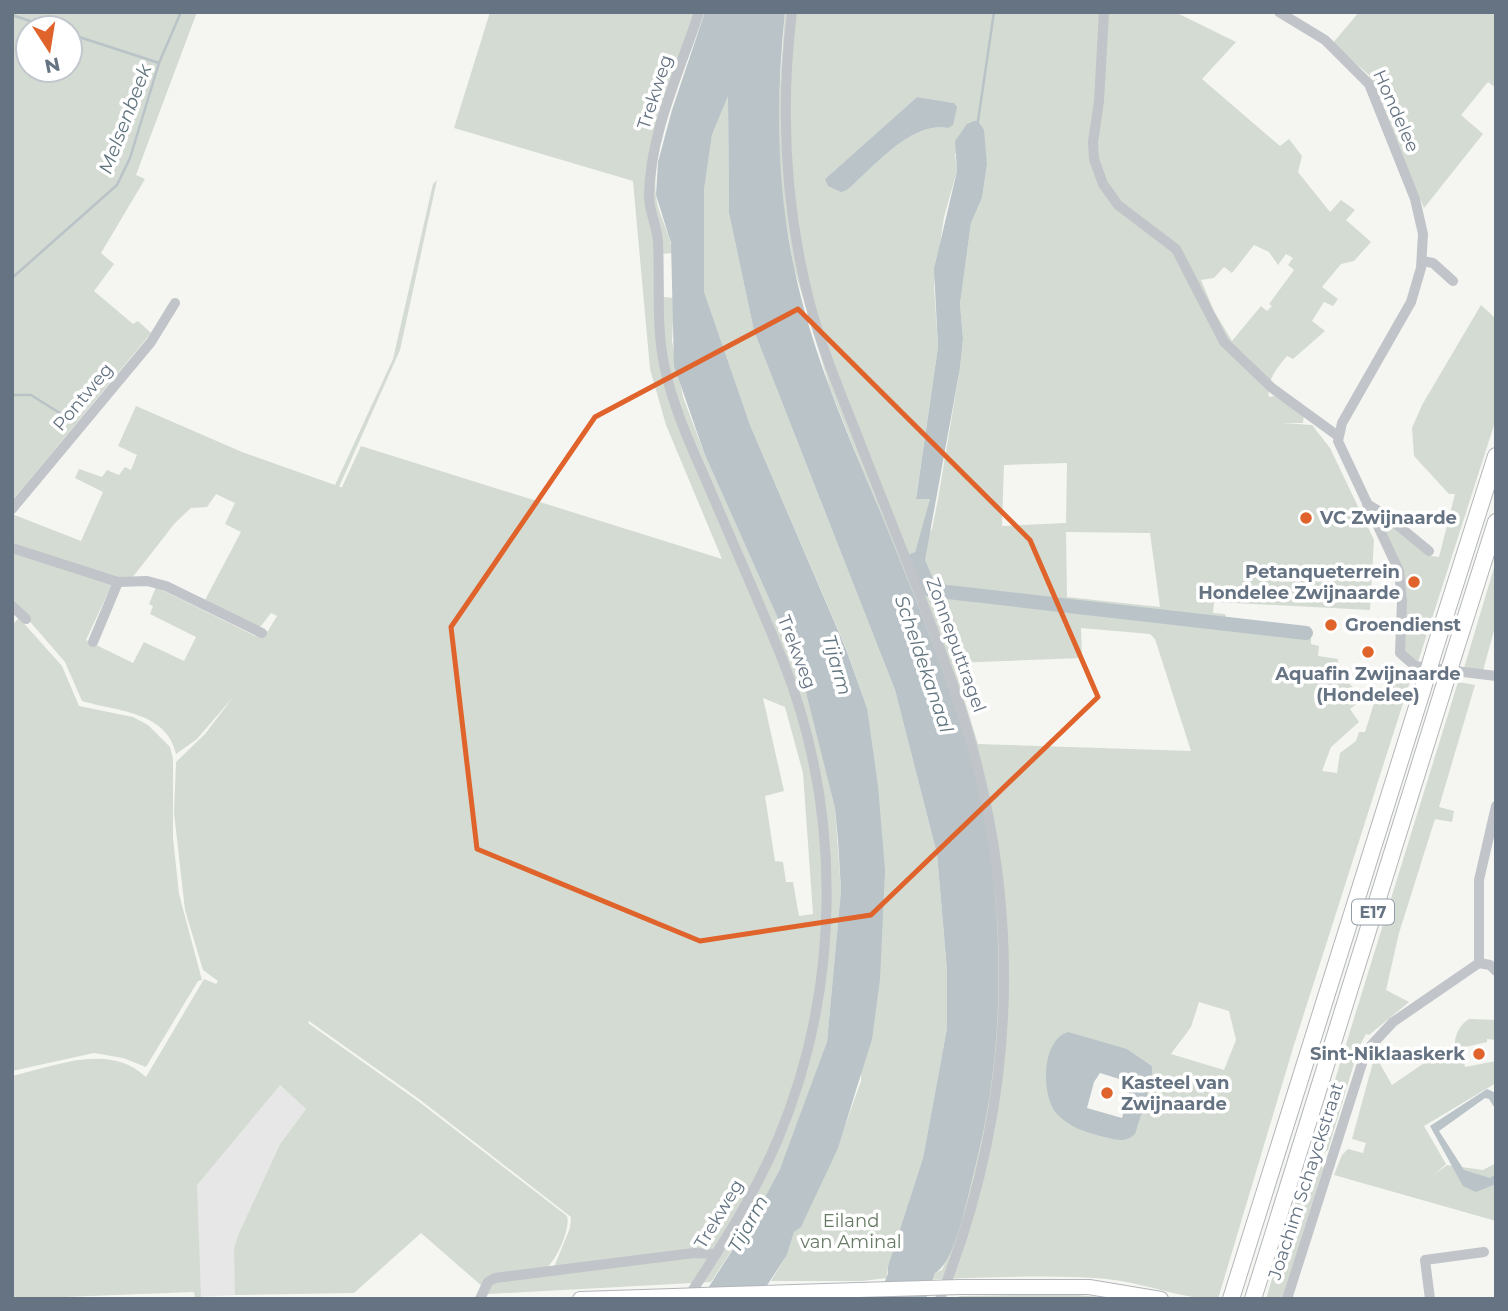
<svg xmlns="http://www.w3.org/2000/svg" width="1508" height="1311" viewBox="0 0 1508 1311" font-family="Montserrat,sans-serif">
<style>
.built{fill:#e6e7e6}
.green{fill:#d4dbd2;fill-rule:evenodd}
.water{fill:#b9c3c8;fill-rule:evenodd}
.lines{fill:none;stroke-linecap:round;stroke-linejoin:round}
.stream{stroke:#b9c3c8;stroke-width:2.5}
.river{stroke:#b9c3c8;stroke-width:14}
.major-casing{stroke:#b2b6ba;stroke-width:16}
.highway-casing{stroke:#b4b7ba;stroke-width:18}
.minor{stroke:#c1c4c8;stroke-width:10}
.major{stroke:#fff;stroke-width:14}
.highway{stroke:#fff;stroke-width:16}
.major-bridge-casing{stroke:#b2b6ba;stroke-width:16;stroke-linecap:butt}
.highway-bridge-casing{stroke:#b4b7ba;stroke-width:18;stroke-linecap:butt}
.major-bridge{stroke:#fff;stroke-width:14}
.highway-bridge{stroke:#fff;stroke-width:16}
.marked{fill:none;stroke:#df632a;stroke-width:5;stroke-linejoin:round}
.poi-dot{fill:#df632a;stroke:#fff;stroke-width:2.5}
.labels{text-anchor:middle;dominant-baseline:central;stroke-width:7;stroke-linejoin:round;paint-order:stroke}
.shield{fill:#fff;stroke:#939da8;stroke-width:2}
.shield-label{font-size:16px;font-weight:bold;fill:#657383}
.street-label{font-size:18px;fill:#657383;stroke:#fff}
.poi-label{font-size:18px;font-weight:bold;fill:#657383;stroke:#fff;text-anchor:start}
.park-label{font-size:18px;fill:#677a64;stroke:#fff}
.water-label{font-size:19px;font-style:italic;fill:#61757f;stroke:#fff}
</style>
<rect width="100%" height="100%" fill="#f5f6f2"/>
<polygon class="built" points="278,1065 280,1085 306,1109 280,1144 239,1233 235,1295 195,1297 190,1174"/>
<g class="green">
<path d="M12,12h185l-61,163 9,4 -44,74 13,11 -20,27 39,33 5,-3 13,12 -139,168zM28,28h42v42h-42z"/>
<path d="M490,12h215c-16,47 -55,136 -49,184 2,20 15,37 16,57l-10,1 2,43 10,1 -2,43 11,56 22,58 95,213 8,27 27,113 6,82 -14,152 -17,53 -30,74 -23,43 -46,70 -223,12v-9l6,-5 58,-8 18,-44 1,-11 -152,-118 -110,-78 -1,2 110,78 149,115c4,12 -11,46 -22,53l-52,7 -10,11 -62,-54 -67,60 -119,2 -1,-46 5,-16 41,-89 26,-35 -26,-24 -83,100 4,112h-6l-1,-5 -182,7v-223c42,-10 98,-34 134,1l58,-98 12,5 2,-3 -15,-11 -18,-60 -11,-97 2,-51 29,-28 29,-38 -37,43 -21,15c-9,-43 -61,-43 -94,-53l-17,-39 -53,-61v-51l100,34 -26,56 47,23 11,-21 40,19 12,-24 -46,-23 3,-8 -4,-2 7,-17 99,49 13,-5 9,-15 -6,-3 -10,13h-7l-49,-26 36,-68 -16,-8 10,-21 -19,-9 -9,13 -16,1 -16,15 -43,55h-13l-107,-34v-30l69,27 22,-49 -28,-14 4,-9 23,8 5,-7 12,5 6,-8 6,3 6,-15 -19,-9 18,-40 106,46 93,33 58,-126 40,-175 4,-4 -37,170 -61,137h3l19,-41 361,113 -56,-134 -16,-56 -17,-188 -179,-53zM763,698l22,9 18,66 10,141 -14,2 -6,-34h-7l-3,-20 -8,-1 -10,-65 19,-5z"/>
<path d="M785,12h390l61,30 -34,37 78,67 9,-7 13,17 -4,16 32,40 11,-12 14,10 -9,10 25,22 -17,19 -13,3 -19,23 16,12 -5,7 -9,-4 -12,19 13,10 -32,28 -6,-3c-10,12 -21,25 -18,41l5,-1 30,18 -1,9h-21l30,2 18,23 44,92 -4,70 -156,-8 -1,11 12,1 1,3 85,11v16l8,2 -1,10 20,3 -1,19 5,-3 21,24 -13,10 9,13 -28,25 -9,24 15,2 3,-20 16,-12 3,-9h6l14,-45 9,3 6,-21 19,3 -120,376 -75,251c-37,0 -73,-16 -111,-20 -58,-5 -116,-1 -174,0l2,-6 7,-3 11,-25 38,-389 -17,-79 -33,-109 -111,-280 -36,-120 -13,-75 -4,-66zM917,97l37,6 -6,25c-37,-8 -76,41 -101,62l-22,-11zM955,153l32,12 -5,33 -11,25 -11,81 3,35 -3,29 -22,131 -6,30 -14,20 12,-50 -14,-1 22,-151 -4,-62 10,-68 13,-46zM1254,245l15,7 9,13 8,-11 7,4 -5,7 6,5 -25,34 3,2 -5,5 -6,-5 -29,35 -18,-30 -13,-31 13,-2 10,-11 8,6zM1067,463l-1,60 -64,3 2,-61zM1066,532l84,1 10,74 -93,-10zM1081,628l69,6 5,5 36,112 -213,-7 -25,-81 129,-5zM1199,1002l30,9 7,29 -12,30 -53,-16 20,-27zM1063,1034l64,15 25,17 -5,26 -27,48 -37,-9 -29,-85z"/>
<polygon points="1359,12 1496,12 1496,88 1488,82 1461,115 1483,134 1424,208 1369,75 1333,43"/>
<polygon points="728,96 729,213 754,331 895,690 937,854 947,970 947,1028 923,1158 888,1266 887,1278 862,1281 771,1281 787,1255 794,1232 801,1226 837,1148 861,1081 867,708 846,648 750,425 704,293 704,190 712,135"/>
<polygon points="1481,305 1496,319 1496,419 1418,662 1412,660 1403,648 1405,612 1380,522 1383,519 1431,556 1439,557 1455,494 1449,494 1414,456 1412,428 1422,405"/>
<polygon points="1496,561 1496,623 1483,671 1464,668"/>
<polygon points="19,618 62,666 79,706 133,717 148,725 170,747 173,759 173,838 179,894 202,980 198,981 146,1067 123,1058 94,1053 12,1071 12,625"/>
<polygon points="1458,682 1475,685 1439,807 1454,811 1452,822 1435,819 1399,933 1386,990 1409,1002 1369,1035 1366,1034 1359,1047 1328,1150 1324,1153 1313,1151"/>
<path d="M1469,1019l27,1v20l-9,-1v3l-26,6 4,19 31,-6v22l-72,43 22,38 -11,10 12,-9 36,5 13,-7v58l-162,-46 8,-20 6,-6 15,4 3,-10 -14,-4 23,-84 17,30 38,-26 25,-6c-2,-13 2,-27 14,-34z"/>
<polygon points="1309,1158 1321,1162 1323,1169 1282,1299 1266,1299"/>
<polygon points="1067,1294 1123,1299 946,1299 962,1296"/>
</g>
<g class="water">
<path d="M705,12h80c-9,87 -9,170 9,255 21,103 69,199 107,296 37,92 79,197 90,295 13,105 10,211 -17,313 -6,23 -19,93 -39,102l-9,26h-49l11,-25v-8l35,-108 24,-130v-58l-10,-116 -42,-164 -141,-359 -25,-118 -1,-117 -16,39 -8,55v102l46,133 96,224 21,59 11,78 7,84 -5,109 -8,60 -34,109 -37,79 -7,5 -7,23 -29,44h-57l56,-87 23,-43 47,-127 14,-152 -3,-50 -3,-32 -35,-140 -95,-213 -31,-89 -3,-123 -15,-48 2,-33 14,-52z"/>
<path d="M917,97l37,6 3,4 -4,18 -5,3c-37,-8 -76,41 -101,62l-6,2 -13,-6 -3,-7z"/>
<polygon points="974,121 978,121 984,130 987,165 982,198 971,223 960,304 963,339 960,368 925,560 917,559 915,553 930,499 916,499 938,347 934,269 957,171 955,141 967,124"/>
<path d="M1068,1032l59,17 25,17v13l-17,55c-10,9 -19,6 -30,3 -18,-4 -36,-10 -48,-23 -16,-18 -16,-74 11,-82zM1100,1073l32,10 -10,35 -35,-10 7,-26z"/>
<polygon points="1487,1089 1496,1093 1496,1110 1489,1099 1485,1098 1439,1131 1464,1170 1490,1178 1496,1174 1496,1184 1476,1192 1463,1186 1430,1126"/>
</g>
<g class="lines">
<g class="stream">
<polyline points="12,15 51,28"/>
<polyline points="70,34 159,63"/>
<polyline points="978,121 994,12"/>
<polyline points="12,278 117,185 130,158 159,63 181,12"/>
<polyline points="12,395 31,395 74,422"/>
</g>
<g class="river">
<polyline points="685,232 691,299"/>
<polyline points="914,560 917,559 930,590 1306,633"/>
</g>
<defs>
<g id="major">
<polyline points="960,1287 1089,1287 1161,1299"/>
<polyline points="730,1294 858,1290"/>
<polyline points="580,1299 674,1296"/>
</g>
<g id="highway">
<polyline points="1435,648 1496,456"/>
<polyline points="1455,651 1496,522"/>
<polyline points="1231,1299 1423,688"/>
<polyline points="1253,1299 1443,690"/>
</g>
</defs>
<use href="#major" class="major-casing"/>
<use href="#highway" class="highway-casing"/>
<g class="minor">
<path d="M792,12c-12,98 -7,196 18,292 13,49 34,97 52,144 31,79 63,157 91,237 72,208 68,410 -13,614"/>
<polyline points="1104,12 1099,101 1093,142 1094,159 1103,184 1118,205 1176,249 1224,342 1272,388 1338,436"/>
<polyline points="1279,12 1325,40 1369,84 1415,199 1423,234 1421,268 1411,302 1342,423 1338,441 1399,571 1402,601 1400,653 1415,666 1496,676"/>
<polyline points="1422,261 1433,263 1453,281"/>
<polyline points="1367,504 1384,514 1429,551"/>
<polyline points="12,509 151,342 175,303"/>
<polyline points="12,548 118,582 147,581 166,586 262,633"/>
<polyline points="12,606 26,619"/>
<polyline points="93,642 118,582"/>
<polyline points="1479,963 1479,880 1496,806"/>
<polyline points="1479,963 1490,965 1496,971"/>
<polyline points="480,1299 488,1282 495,1278 694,1253 716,1254"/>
<path d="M687,1299c34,-52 67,-103 91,-160 63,-150 65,-327 5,-478 -23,-57 -48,-113 -72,-169 -18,-42 -38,-83 -47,-128 -8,-39 -4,-82 -6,-122 -1,-16 -9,-31 -9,-46 1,-64 31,-125 50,-184"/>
<polyline points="1287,1299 1366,1051 1393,1022 1479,963"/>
<polyline points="1430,1299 1425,1260 1484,1252"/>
</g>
<use href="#major" class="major"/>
<use href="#highway" class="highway"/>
<defs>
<g id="major-bridge">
<polyline points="858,1290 960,1287"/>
<polyline points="674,1296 730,1294"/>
</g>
<g id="highway-bridge">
<polyline points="1423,688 1435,648"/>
<polyline points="1443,690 1455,651"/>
</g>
</defs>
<use href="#major-bridge" class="major-bridge-casing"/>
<use href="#highway-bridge" class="highway-bridge-casing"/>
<use href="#major-bridge" class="major-bridge"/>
<use href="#highway-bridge" class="highway-bridge"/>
</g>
<path class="marked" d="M798,309l232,231 68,157 -227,218 -171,26 -223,-92 -26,-222 144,-210z"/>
<g class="poi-dot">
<circle cx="1306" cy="518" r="7"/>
<circle cx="1414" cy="582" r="7"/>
<circle cx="1331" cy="625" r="7"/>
<circle cx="1368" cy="652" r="7"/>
<circle cx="1479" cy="1054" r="7"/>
<circle cx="1107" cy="1093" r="7"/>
</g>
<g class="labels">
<rect class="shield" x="1352" y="899.5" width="42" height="25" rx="5"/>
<g class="shield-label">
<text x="1373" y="912">E17</text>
</g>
<g class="street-label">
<text transform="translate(655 92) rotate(-72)">Trekweg</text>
<text transform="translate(1396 111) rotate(66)">Hondelee</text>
<text transform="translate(83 397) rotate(-50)">Pontweg</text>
<text transform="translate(956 645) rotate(70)">Zonneputtragel</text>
<text transform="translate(797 652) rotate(69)">Trekweg</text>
<text transform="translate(1306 1181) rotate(-72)">Joachim Schayckstraat</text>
<text transform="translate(719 1214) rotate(-59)">Trekweg</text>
</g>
<g class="poi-label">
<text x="1320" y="518">VC Zwijnaarde</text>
<text x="1400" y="572" text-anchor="end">Petanqueterrein<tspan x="1400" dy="21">Hondelee Zwijnaarde</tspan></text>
<text x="1345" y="625">Groendienst</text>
<text x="1368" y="674" text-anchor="middle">Aquafin Zwijnaarde<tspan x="1368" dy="21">(Hondelee)</tspan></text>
<text x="1465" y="1054" text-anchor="end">Sint-Niklaaskerk</text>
<text x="1121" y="1083">Kasteel van<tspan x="1121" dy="21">Zwijnaarde</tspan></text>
</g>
<g class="park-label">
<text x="851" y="1221">Eiland<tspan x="851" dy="21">van Aminal</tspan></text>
</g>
<g class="water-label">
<text transform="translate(125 119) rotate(-69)">Melsenbeek</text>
<text transform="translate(924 664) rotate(71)">Scheldekanaal</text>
<text transform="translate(837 665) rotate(74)">Tijarm</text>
<text transform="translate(748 1224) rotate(-61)">Tijarm</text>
</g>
</g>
<rect width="1508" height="1311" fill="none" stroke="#657383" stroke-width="28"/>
<g transform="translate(49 49) rotate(168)"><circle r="33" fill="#ffffff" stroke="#c1c7cd" stroke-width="2"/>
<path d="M0-5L12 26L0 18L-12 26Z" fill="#df632a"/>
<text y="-10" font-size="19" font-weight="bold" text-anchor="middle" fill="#657383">N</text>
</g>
</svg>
